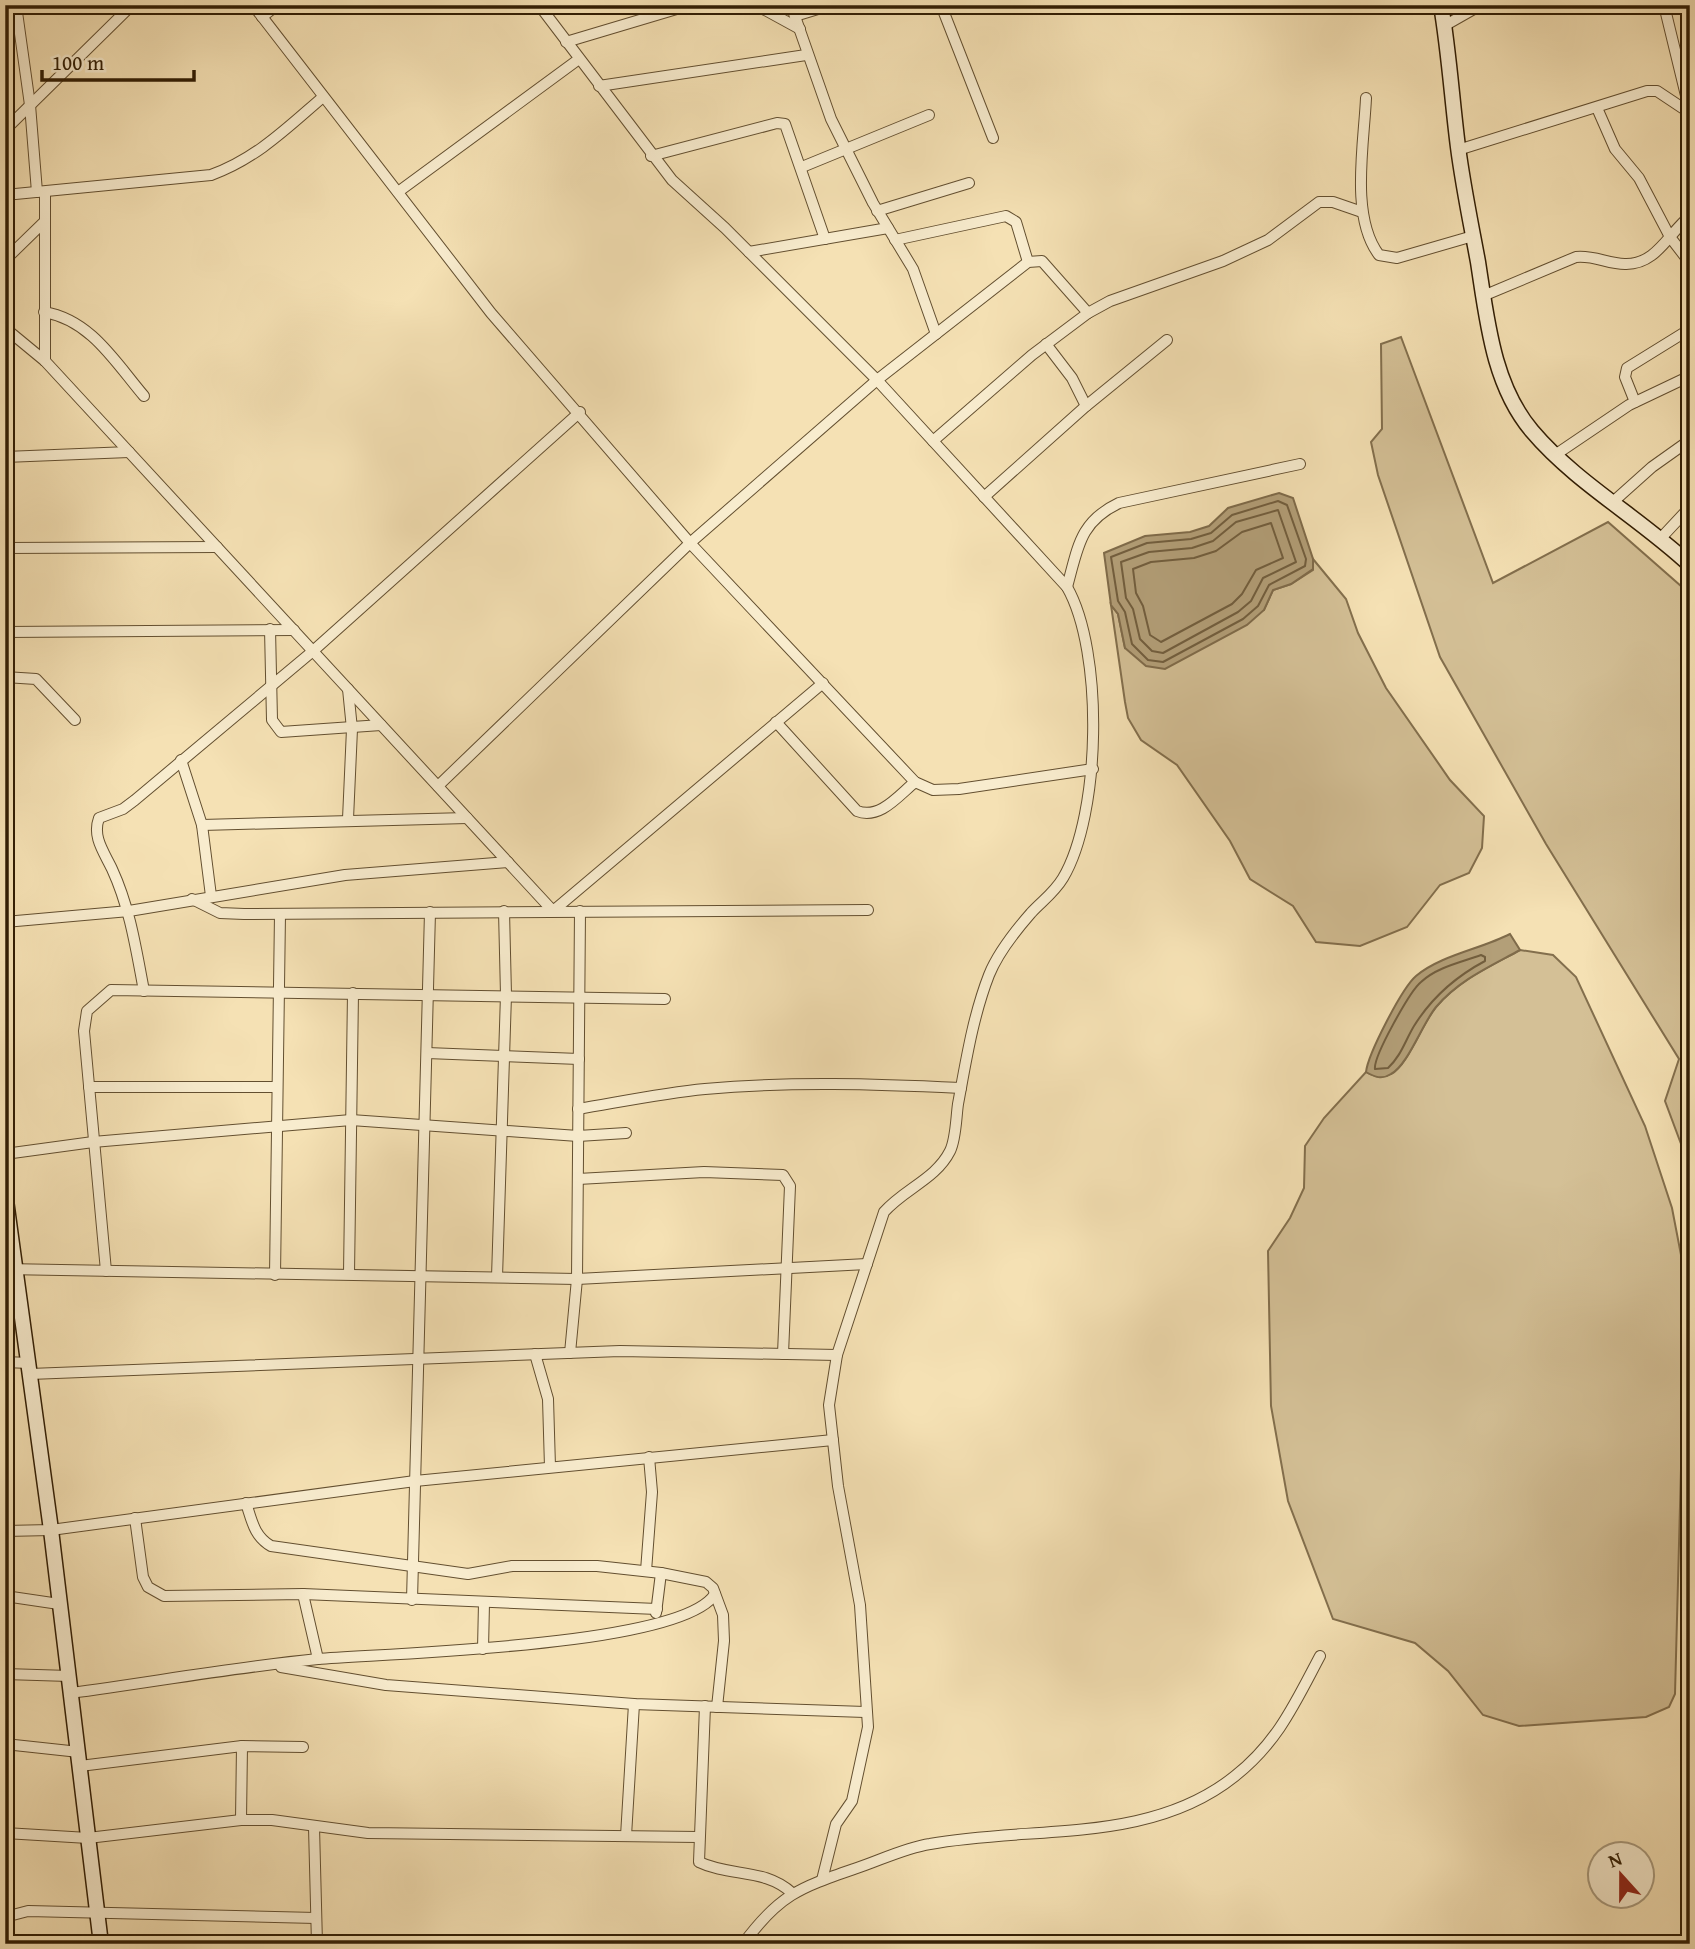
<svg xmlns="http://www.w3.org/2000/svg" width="1695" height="1949" viewBox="0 0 1695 1949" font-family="'Gentium Book Plus',serif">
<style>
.green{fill:#d4c096;stroke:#836f4d;stroke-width:2}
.water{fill:#b39f78;stroke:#7f6b4a;stroke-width:2}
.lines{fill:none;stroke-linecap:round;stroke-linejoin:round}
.shore{stroke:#725e3e;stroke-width:2}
.street-casing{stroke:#634f30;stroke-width:12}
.secondary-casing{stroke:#321e04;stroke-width:17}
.street{stroke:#f8ecce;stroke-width:10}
.secondary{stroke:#f8ecce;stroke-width:14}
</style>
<rect width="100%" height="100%" fill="#f5e1b4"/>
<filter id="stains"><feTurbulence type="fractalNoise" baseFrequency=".00286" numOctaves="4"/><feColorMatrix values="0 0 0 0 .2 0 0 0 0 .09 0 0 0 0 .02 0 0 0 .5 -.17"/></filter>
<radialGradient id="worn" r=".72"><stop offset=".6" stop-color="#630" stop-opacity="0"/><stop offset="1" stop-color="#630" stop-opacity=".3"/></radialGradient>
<g class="green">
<polygon points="1401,337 1493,583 1608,522 1690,594 1690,1168 1665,1101 1679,1059 1546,844 1440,657 1378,475 1371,442 1382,429 1381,344"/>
<polygon points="1313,559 1346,599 1358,633 1386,688 1450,780 1484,816 1482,848 1469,873 1440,885 1407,927 1360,946 1316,942 1293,906 1250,879 1230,841 1177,765 1141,740 1128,718 1125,702 1111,605 1118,614 1125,648 1264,610 1273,590 1291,584 1313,570"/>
<path d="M1520,950l33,5 23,22 69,149 27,82 14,73 -11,413 -6,13 -23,10 -127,9 -36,-11 -35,-44 -33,-28 -82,-24 -45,-118 -17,-95 -3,-155 22,-33 14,-30 1,-42 19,-28 42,-46c9,5 16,7 25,2 17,-9 31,-50 45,-67 23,-27 53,-40 84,-57z"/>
</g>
<g class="water">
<polygon points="1279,493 1293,498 1313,559 1313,569 1291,584 1273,590 1264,610 1247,625 1165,669 1146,666 1125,648 1118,614 1111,605 1104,553 1145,536 1190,532 1209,526 1228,508"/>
<path d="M1510,934l10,16c-31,17 -61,30 -84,57 -14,17 -28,58 -45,67 -9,6 -16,3 -25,-2 2,-18 36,-84 50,-96 25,-21 65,-27 94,-42z"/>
</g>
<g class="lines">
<g class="shore">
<polygon points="1278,501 1287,505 1306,559 1305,566 1269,585 1258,606 1243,619 1163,662 1148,660 1132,644 1125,612 1118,601 1111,557 1147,543 1191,539 1211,533 1232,515"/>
<polygon points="1278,510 1296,562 1263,578 1251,601 1238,612 1163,653 1152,651 1140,639 1133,609 1126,598 1121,562 1149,552 1192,548 1213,541 1236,522"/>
<polygon points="1271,523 1283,558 1256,570 1242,594 1232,604 1161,642 1150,635 1143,606 1136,593 1133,569 1151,562 1194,558 1216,551 1242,532"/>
<path d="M1481,955l4,2v4c-30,16 -53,36 -71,65 -9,15 -13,30 -26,42l-13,1c-2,-12 35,-78 46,-87 16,-15 41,-20 60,-27z"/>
</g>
<defs>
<g id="street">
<polyline points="16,5 30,105 37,192"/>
<polyline points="253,5 491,313 690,543 915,782 933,790 959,789 1093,769"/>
<path d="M539,5l133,175 53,48 152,152 190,207c37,65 34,227 -4,291 -9,15 -21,23 -32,35 -14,16 -34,42 -42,62 -16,41 -23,86 -31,129 -2,14 -2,35 -8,47 -14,28 -46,38 -66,61l-47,143 -8,50 9,81 22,119 8,122 -16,74 -16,23 -14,56"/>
<polyline points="756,5 800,29"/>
<polyline points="791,5 831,119 873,203 913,269 936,334"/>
<polyline points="941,5 993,138"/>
<polyline points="1664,5 1690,112"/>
<polyline points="795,16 831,5"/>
<polyline points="262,17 277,5"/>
<polyline points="1444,26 1481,5"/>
<polyline points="566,42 690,5"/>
<polyline points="599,86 806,55"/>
<path d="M1366,98c-2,46 -16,119 13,157l18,3 76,-22"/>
<polyline points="1597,108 1615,149 1639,178 1670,237 1690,263"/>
<polyline points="5,130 132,5"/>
<polyline points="1458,150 1647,91 1657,91 1690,113"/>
<polyline points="651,156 777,123 785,124 825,239"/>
<polyline points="802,167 929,115"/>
<polyline points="45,192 45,361"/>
<polyline points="398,192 579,59"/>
<path d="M5,195l206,-20c45,-16 77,-48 112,-78"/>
<polyline points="877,211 969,183"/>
<polyline points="895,240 1006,216 1016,222 1028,262"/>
<polyline points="749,252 888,228"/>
<polyline points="5,260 43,223"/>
<path d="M1483,296l93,-39c18,-2 32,7 49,7 31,1 43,-30 65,-48"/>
<path d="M44,312c47,8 71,50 100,84"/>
<polyline points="5,328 45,361 553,911 823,683"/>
<polyline points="1046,344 1072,378 1086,406"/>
<polyline points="1635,402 1625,377 1627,368 1690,329"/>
<polyline points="933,441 1032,355 1088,313 1110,301 1223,261 1268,240 1319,202 1333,202 1362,212"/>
<polyline points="1555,455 1629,405 1690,376"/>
<polyline points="5,457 129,452"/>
<polyline points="984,497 1086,406 1167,340"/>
<polyline points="1614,501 1652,467 1690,440"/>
<polyline points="1661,538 1690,507"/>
<polyline points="5,548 217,547"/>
<path d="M1067,587c11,-39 12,-65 52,-84l181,-39"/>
<polyline points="270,629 272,720 281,732 381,725"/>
<polyline points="5,632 294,630"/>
<polyline points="5,677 36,679 75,720"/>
<polyline points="348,689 352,729 348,819"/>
<path d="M776,722l81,89c23,9 42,-16 58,-29"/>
<polyline points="181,760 202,825 211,896"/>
<polyline points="438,786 690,543 877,380 1028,262 1042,261 1088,313"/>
<polyline points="202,825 467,818"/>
<polyline points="192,899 220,913 244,914 868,910"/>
<polyline points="5,922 129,911 345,875 508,862"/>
<path d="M144,991c-8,-42 -14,-83 -32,-122 -8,-17 -20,-32 -13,-51l24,-9 12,-9 178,-149 267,-239"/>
<polyline points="427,1053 579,1059"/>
<polyline points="89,1087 277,1087"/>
<path d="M578,1109c42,-7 85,-16 127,-20 86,-8 171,-5 256,-1"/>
<polyline points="5,1154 93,1142 351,1120 578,1136 626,1133"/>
<polyline points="578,1179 704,1172 783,1175 790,1186 783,1354"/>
<polyline points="5,1269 577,1279 867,1264"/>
<polyline points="106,1271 84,1031 87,1011 111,990 665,999"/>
<polyline points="349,1274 353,993"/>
<polyline points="275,1275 280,914"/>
<polyline points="497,1277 506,995 504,911"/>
<polyline points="570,1353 577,1279 580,911"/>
<polyline points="535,1354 548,1399 550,1467"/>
<polyline points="5,1362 29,1363"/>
<polyline points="30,1374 620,1351 837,1355"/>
<path d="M246,1503c6,18 8,33 25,43l197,28 44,-8h85l64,7 45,9 7,6 10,27 1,26 -7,66"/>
<polyline points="135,1518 143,1577 148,1587 164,1596 303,1594 657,1609"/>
<polyline points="5,1531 51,1530 415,1481 833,1440"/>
<polyline points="646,1571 652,1492 649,1457"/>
<polyline points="303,1594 318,1659"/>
<polyline points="5,1596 59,1604"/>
<polyline points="412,1600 430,912"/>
<polyline points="656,1613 661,1573"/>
<polyline points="483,1649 484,1603"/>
<polyline points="281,1667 386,1685 634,1704 865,1712"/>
<polyline points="5,1674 69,1676"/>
<path d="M71,1693c82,-11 165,-26 247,-34 69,-6 364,-12 397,-65"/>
<path d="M705,1706l-6,156c31,15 66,6 93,31"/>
<polyline points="5,1744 79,1752"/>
<polyline points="80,1766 242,1746 303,1747"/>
<polyline points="241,1820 242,1746"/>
<polyline points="314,1827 317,1944"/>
<polyline points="5,1833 88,1838 241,1820 272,1820 368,1833 698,1837"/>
<polyline points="626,1836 634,1704"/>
<polyline points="5,1917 28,1911 316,1918"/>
<path d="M743,1944c36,-49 56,-56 111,-75 25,-8 50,-21 76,-25 102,-19 219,1 305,-68 43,-34 60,-73 85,-120"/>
</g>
<g id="secondary">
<path d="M1441,5c8,47 11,95 17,142 5,39 13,77 20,115 9,58 15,123 54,169 44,52 108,87 158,134"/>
<polyline points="5,1193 51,1530 101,1944"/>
</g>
</defs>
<use href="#street" class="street-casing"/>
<use href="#secondary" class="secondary-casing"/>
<use href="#street" class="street"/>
<use href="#secondary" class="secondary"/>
</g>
<rect width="1695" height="1949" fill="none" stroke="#f5e1b4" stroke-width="28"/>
<rect x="7" y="7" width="1681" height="1935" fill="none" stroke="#321e04" stroke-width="3.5"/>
<rect x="14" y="14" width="1667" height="1921" fill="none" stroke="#321e04" stroke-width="2"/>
<g transform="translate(1621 1875) rotate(339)"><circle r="33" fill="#f8ecce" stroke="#a99a7d" stroke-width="2"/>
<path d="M0-5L12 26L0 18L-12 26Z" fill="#8f2418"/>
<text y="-10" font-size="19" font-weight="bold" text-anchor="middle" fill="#321e04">N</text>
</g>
<path d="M42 70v10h152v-10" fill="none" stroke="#321e04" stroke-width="3.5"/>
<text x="52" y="70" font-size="21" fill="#321e04" stroke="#f8ecce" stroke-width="5" paint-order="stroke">100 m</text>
<rect width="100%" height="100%" filter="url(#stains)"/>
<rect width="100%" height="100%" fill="url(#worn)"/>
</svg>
